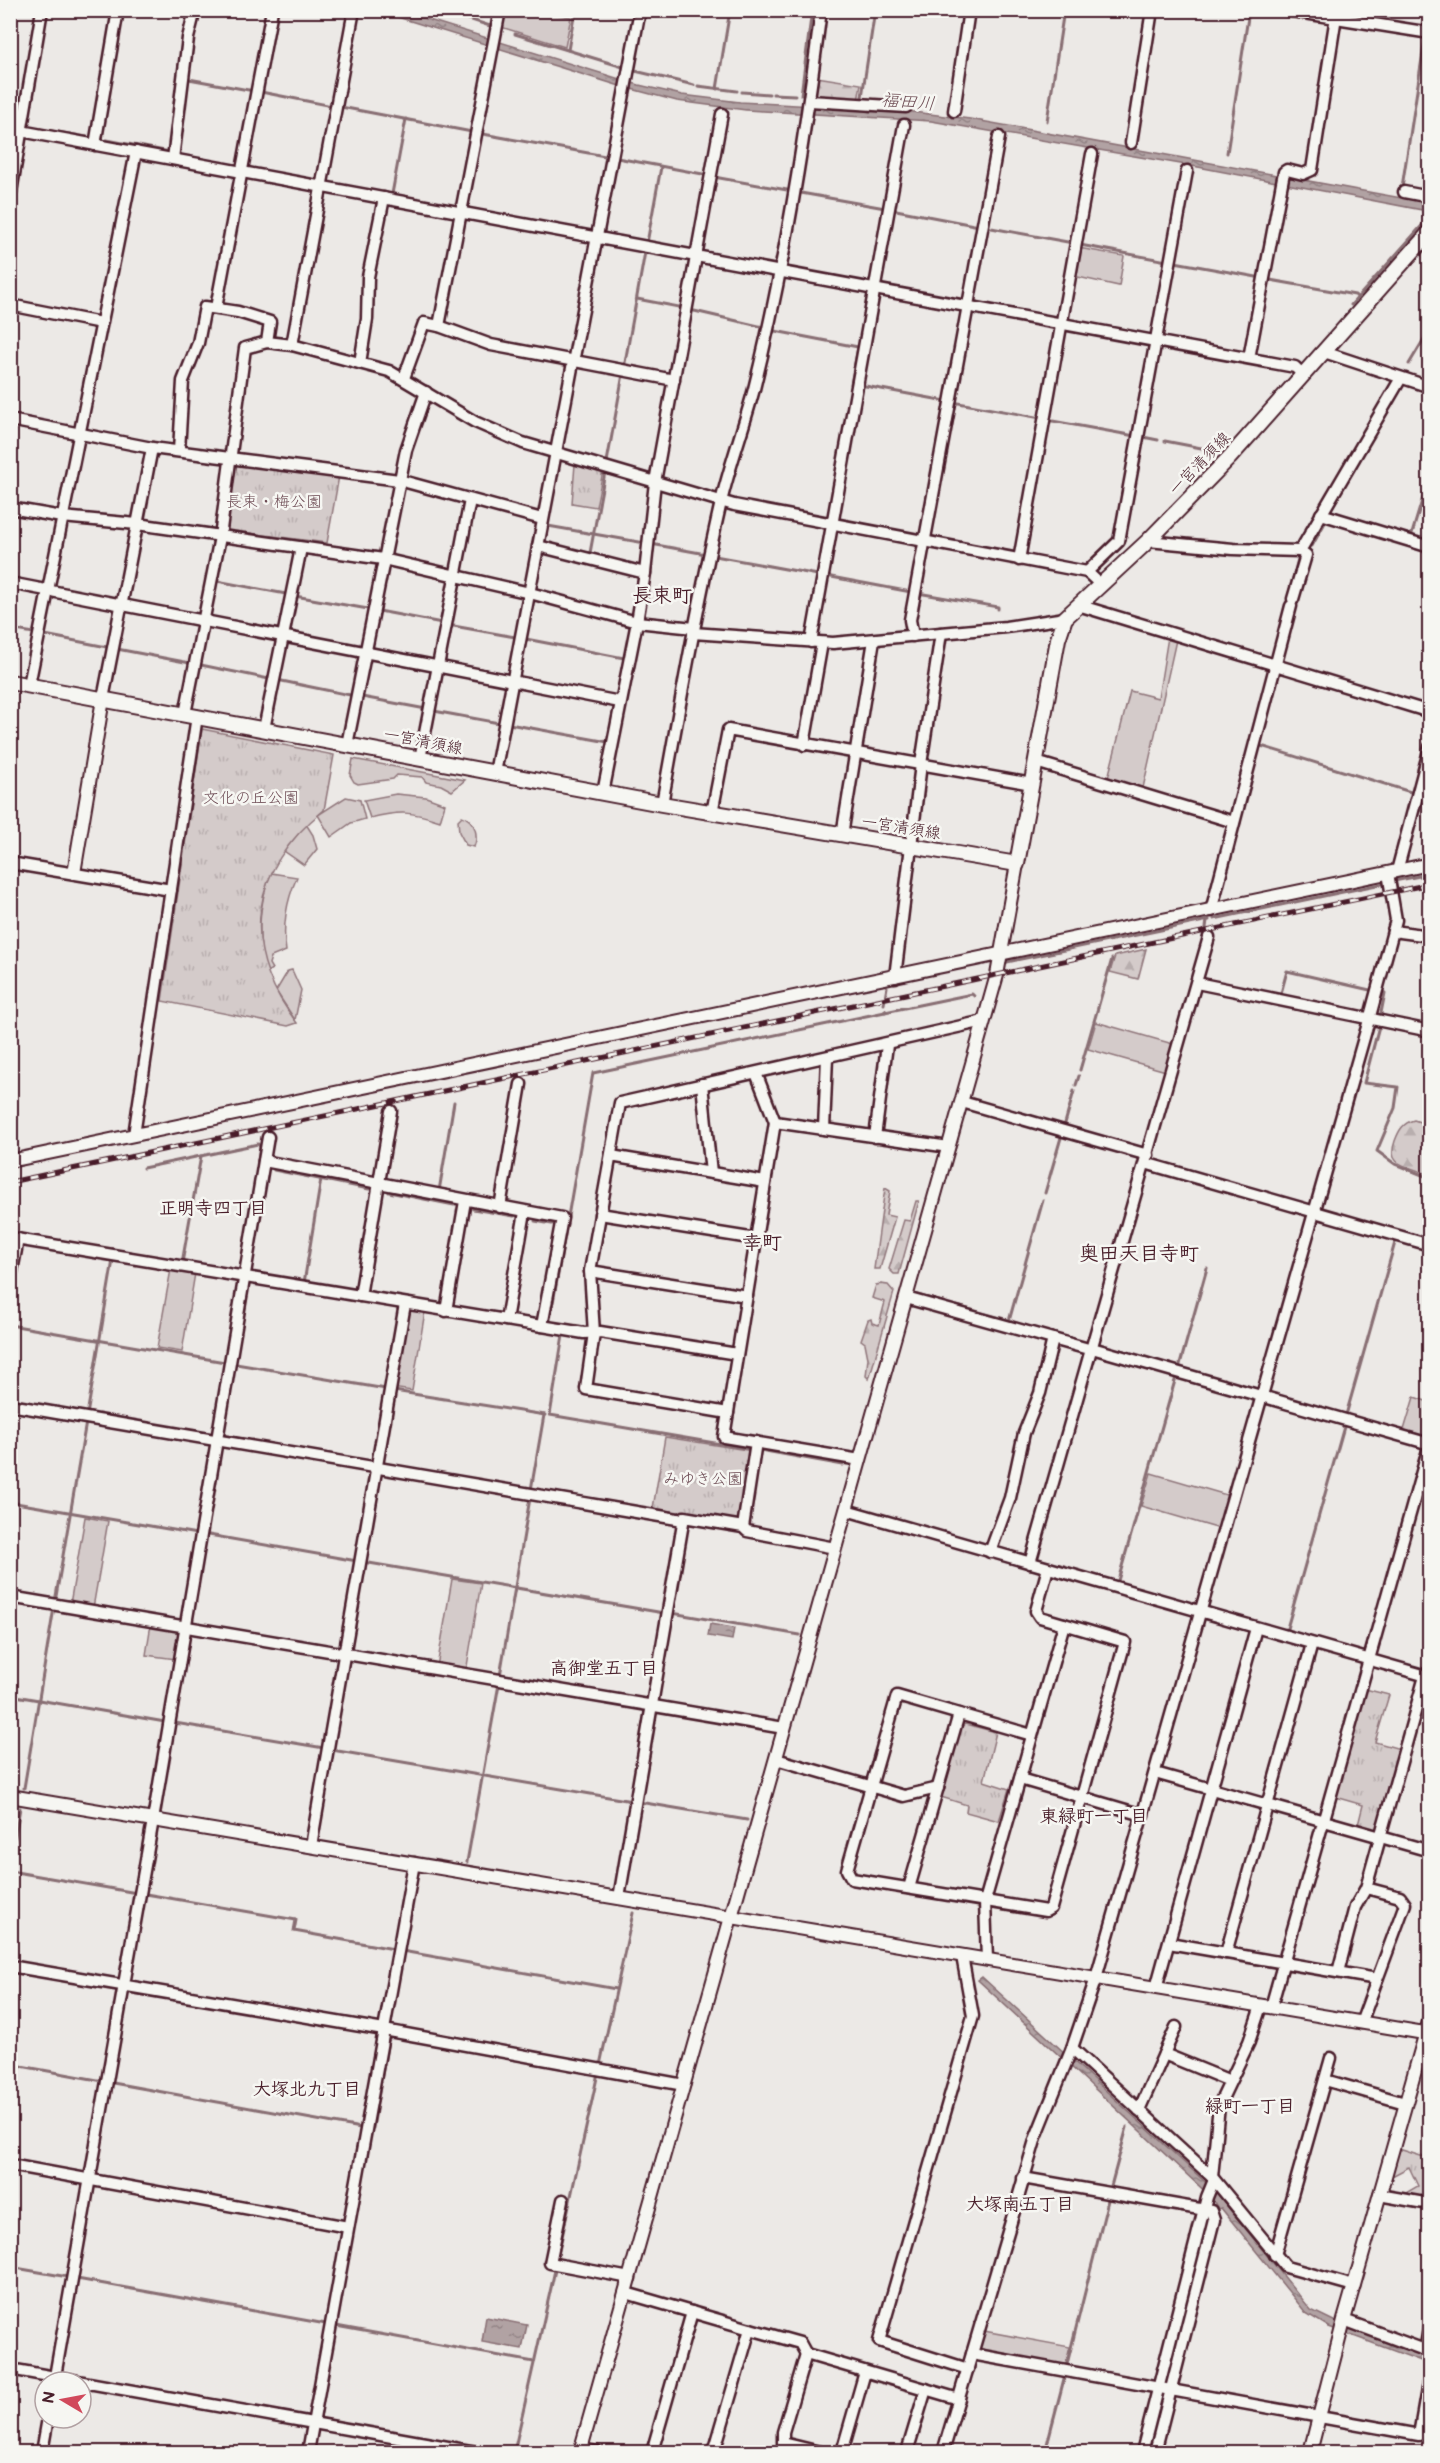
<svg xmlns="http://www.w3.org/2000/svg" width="1440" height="2463" viewBox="0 0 1440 2463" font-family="'Balsamiq Sans','Klee One',sans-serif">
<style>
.grass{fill:#d4cbca;stroke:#8f757a;stroke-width:1.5}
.forest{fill:url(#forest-firs);stroke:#8f757a;stroke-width:1.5}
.park{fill:url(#park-tufts);stroke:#8f757a;stroke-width:1.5}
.water{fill:url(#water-ripples);stroke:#886e73;stroke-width:1.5}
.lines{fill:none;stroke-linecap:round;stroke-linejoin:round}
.stream{stroke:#886e73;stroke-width:3}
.minor-casing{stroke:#4a1f2b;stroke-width:15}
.tertiary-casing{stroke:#4a1f2b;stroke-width:16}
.secondary-casing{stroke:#4a1f2b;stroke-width:18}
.minor{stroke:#f6f6f2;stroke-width:10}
.tertiary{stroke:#f6f6f2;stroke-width:12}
.secondary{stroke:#f6f6f2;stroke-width:14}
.rail-casing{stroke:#4a1f2b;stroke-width:5}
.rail{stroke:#f6f6f2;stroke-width:3;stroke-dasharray:9;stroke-linecap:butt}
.labels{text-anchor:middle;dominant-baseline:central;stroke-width:5;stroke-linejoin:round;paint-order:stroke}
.street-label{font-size:16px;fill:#4a1f2b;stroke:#f6f6f2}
.park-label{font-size:16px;fill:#6c4a53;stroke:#f6f6f2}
.water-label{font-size:18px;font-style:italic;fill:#6e4d55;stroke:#f6f6f2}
.neighbourhood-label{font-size:18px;font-weight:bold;fill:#4a1f2b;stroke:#f6f6f2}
.quarter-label{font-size:20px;font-weight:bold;fill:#4a1f2b;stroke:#f6f6f2}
</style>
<defs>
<pattern id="forest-firs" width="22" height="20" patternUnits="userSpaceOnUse" patternTransform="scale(1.5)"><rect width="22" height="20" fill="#d4cbca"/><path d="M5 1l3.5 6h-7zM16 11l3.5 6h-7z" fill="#b8aeae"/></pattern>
<pattern id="park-tufts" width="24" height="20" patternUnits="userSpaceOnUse" patternTransform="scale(1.5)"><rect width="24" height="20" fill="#d4cbca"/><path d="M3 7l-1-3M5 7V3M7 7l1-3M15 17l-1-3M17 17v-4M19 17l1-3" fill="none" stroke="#b8aeae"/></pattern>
<pattern id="water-ripples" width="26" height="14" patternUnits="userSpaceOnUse" patternTransform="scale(1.5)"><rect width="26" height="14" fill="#b1a2a3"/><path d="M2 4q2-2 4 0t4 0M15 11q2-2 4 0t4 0" fill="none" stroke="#928385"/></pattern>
</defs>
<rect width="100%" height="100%" fill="#ece9e6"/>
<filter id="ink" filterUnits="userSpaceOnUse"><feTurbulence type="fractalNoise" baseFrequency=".0167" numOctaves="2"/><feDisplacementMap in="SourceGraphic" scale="12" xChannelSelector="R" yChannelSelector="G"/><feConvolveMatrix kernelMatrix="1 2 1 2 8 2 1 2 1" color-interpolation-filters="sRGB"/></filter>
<g filter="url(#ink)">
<g class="grass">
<polygon points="504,11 540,11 571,17 565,47 501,27"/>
<polygon points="1078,248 1124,256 1119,286 1073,276"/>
<polygon points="1168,637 1176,640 1143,788 1108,778 1130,691 1158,698"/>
<polygon points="353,759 465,780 452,791 441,785 426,782 422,777 397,775 393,779 358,784 354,782 350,775"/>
<path d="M396,794l30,3 19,7 -5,17c-29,-10 -41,-10 -70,-3l-6,-18z"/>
<polygon points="346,797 360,800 365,819 351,823 331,837 318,815"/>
<path d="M462,816c13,4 17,19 12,31l-8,-2 -7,-13 -1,-12z"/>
<polygon points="306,824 313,835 317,849 304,865 284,851"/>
<path d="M271,873l26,4c-11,25 -15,48 -11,74l-15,6 -2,7 3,5 -5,3c-12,-31 -8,-69 4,-99z"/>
<polygon points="292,970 301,990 295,1020 276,991 288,971"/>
<polygon points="1096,1022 1173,1044 1166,1071 1088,1049"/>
<polygon points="171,1269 195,1273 182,1352 157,1348"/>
<polygon points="409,1308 425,1311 412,1391 392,1388"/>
<polygon points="1414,1397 1429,1402 1429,1437 1404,1430"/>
<polygon points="1151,1473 1230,1496 1220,1529 1141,1506"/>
<polygon points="85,1517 108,1521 93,1608 70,1604"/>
<polygon points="452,1579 481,1583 466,1672 437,1667"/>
<polygon points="151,1624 178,1628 181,1633 176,1659 146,1655"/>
<polygon points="984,2331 1070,2347 1065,2367 982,2352 979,2349"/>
</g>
<g class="forest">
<polygon points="817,77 861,84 858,101 815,98"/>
<polygon points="1146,949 1138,979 1110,972 1115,956"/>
<path d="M1414,1120l15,5v50c-19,-10 -44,-7 -34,-34 4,-11 8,-18 19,-21z"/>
<polygon points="885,1188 890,1191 886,1215 895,1217 880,1269 874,1269"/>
<polygon points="916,1201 919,1201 899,1274 894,1274 889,1269 904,1220 910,1221"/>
<polygon points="881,1284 888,1285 894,1292 869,1379 866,1376 868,1358 865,1343 861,1340 868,1320 871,1319 872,1323 879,1325 885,1302 872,1298 876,1285"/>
</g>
<g class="park">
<polygon points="233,462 339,476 327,543 225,530"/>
<polygon points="575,464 603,471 596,507 572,503"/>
<path d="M202,729l132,26 -10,55c-74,59 -86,137 -27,213l-9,3 -126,-25z"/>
<polygon points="665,1437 753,1451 742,1522 653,1508"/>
<polygon points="1365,1689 1389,1695 1375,1742 1400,1749 1379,1827 1374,1830 1358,1825 1363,1805 1335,1797"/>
<polygon points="965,1724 996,1732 984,1781 1009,1789 999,1821 966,1812 967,1805 941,1797 962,1726"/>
<polygon points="1399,2149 1427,2158 1429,2151 1429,2198 1404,2194 1418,2186 1409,2167 1392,2176"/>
</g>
<g class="water">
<polygon points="378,11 400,11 639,85 682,95 740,102 905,111 970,119 1429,203 1428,215 1427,211 1198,167 931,121 746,110 677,101 620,86"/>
<polygon points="710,1624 734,1628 732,1640 708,1636"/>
<polygon points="982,1977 1215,2191 1311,2310 1344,2326 1429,2358 1429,2364 1329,2327 1306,2313 1221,2208 1218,2209 1212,2198 978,1980"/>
<polygon points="486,2317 527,2325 522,2349 482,2342"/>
</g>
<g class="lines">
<g class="stream">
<polyline points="441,10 490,26"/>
<polyline points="1426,27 1429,10"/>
<polyline points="515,34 623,67"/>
<polyline points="568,50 575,10"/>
<polyline points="635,71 694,85"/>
<polyline points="189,79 254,91"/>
<polyline points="698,86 737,91"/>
<polyline points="717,89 730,10"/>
<polyline points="261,92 332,106"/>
<polyline points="742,92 769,94"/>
<polyline points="773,94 795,95"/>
<polyline points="801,95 812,10"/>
<polyline points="862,97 875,10"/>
<polyline points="341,107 472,132"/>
<polyline points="1047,121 1064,10"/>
<polyline points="10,124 13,124"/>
<polyline points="33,128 87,137"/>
<polyline points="483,134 605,156"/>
<polyline points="107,140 170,152"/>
<polyline points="1227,153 1249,11"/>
<polyline points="617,158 708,175"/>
<polyline points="714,177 787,190"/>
<polyline points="1402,187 1425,39"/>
<polyline points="801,193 885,208"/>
<polyline points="392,194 406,119"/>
<polyline points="891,209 979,226"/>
<polyline points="986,227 1073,243"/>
<polyline points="647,243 661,167"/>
<polyline points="1080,245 1167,261"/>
<polyline points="1175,262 1262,278"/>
<polyline points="1270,280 1355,295 1358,298"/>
<polyline points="637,299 684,308"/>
<polyline points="1351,305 1426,221"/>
<polyline points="690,310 763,327"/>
<polyline points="775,331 858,347 851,384"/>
<polyline points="1409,364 1430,329"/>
<polyline points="624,368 645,252"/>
<polyline points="860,385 946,401"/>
<polyline points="953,402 1041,418"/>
<polyline points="1047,420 1135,436"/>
<polyline points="1143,437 1158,440"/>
<polyline points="1165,441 1222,452"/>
<polyline points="607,462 623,374"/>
<polyline points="548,526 645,543"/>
<polyline points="1411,537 1430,474"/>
<polyline points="651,544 706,554"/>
<polyline points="1312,546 1327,519"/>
<polyline points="590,553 605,472"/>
<polyline points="715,556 818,575"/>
<polyline points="826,576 911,592"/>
<polyline points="217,581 286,594"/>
<polyline points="918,593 998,607 998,609"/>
<polyline points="295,596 368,609"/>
<polyline points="1288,597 1298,559"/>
<polyline points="379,611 442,623"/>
<polyline points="448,625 515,637"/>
<polyline points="10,629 34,633"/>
<polyline points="45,635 107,647"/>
<polyline points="526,639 624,658"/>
<polyline points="117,649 190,663"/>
<polyline points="201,665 269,679"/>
<polyline points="277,680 350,695"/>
<polyline points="362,697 426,709"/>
<polyline points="434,711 499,723"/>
<polyline points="509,724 608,742"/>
<polyline points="1258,745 1414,793"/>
<polyline points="1420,795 1430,797"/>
<polyline points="1394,881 1430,874"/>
<polyline points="1214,919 1386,883"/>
<polyline points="1205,936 1207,920"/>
<polyline points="1007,962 1209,920"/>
<polyline points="1280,997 1287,971 1370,990"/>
<polyline points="884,1004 887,987"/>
<polyline points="885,1010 885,1012 972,994 974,996"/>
<polyline points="1380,1018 1385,993 1382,992"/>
<polyline points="1379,1026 1364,1083 1398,1087 1395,1108 1377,1151 1395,1164 1430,1178"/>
<polyline points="1080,1070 1112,959"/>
<polyline points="1076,1085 1079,1076"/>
<polyline points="1064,1127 1074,1091"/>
<polyline points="143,1168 258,1144 260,1147 258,1161"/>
<polyline points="274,1170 369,1189"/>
<polyline points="439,1191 454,1102"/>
<polyline points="389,1192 454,1205"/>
<polyline points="1045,1193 1062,1134"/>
<polyline points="473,1209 514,1216"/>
<polyline points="535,1221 552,1224"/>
<polyline points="182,1263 201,1156"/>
<polyline points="304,1283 321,1179"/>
<polyline points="917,1295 946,1303"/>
<polyline points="957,1306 1012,1321"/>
<polyline points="550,1320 593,1073 885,1012"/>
<polyline points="1009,1321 1043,1200"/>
<polyline points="10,1325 225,1362"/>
<polyline points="563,1335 550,1415 750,1449"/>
<polyline points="236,1364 386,1389"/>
<polyline points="1179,1368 1207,1268"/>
<polyline points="394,1391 545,1415"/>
<polyline points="87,1415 113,1260"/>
<polyline points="1346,1415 1396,1239"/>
<polyline points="760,1450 843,1465"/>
<polyline points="531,1490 544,1415"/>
<polyline points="10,1502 197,1534"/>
<polyline points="209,1535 357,1561"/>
<polyline points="363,1562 664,1613"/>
<polyline points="1117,1584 1176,1377"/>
<polyline points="55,1602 86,1422"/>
<polyline points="672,1613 800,1635"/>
<polyline points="1286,1632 1345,1423"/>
<polyline points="500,1676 530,1498"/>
<polyline points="10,1695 165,1722"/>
<polyline points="175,1723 324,1748"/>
<polyline points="332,1750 632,1801"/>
<polyline points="24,1788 54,1608"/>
<polyline points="639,1802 747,1820"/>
<polyline points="467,1862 499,1684"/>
<polyline points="10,1865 20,1808"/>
<polyline points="10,1871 137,1893"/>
<polyline points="146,1894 296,1920 294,1931 394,1949"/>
<polyline points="402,1951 616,1989"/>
<polyline points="10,2064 103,2081"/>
<polyline points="600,2065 633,1913"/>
<polyline points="113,2083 361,2128"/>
<polyline points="373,2128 388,2040 392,2037 588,2073"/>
<polyline points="1110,2190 1127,2127"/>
<polyline points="557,2260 598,2073"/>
<polyline points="10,2267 68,2277"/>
<polyline points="77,2279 326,2324"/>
<polyline points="336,2326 534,2362"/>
<polyline points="1066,2368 1109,2196"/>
<polyline points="1166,2385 1208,2220"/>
<polyline points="514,2452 555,2270"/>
<polyline points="1045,2452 1065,2375"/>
<polyline points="1148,2452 1163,2394"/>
</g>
<defs>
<g id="minor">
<polyline points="1286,10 1430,33"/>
<polyline points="810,101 906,107"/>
<polyline points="954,111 969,10"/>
<polyline points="10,129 1295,367 1303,375"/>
<polyline points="1131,143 1152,10"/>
<polyline points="95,145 118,10"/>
<polyline points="173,159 188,38 195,10"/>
<polyline points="1404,192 1430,197"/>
<polyline points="10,198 42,10"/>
<polyline points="10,305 101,323"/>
<polyline points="216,308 272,10"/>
<polyline points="439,326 491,345 674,380"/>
<polyline points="292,345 354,10"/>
<polyline points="1324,352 1430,387"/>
<polyline points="1249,358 1284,172 1287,170 1303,174 1312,170 1337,10"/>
<polyline points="360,363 367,319 368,277 384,198"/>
<polyline points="404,378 424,323 439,326 500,10"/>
<polyline points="10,420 152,448 399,480 542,519"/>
<polyline points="179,451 183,381 198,343 205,307 238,312 270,322 267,342"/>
<polyline points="10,508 62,517 137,524 383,559 530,593 637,622 694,628"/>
<polyline points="1321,514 1430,547"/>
<polyline points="1148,541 1233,549 1300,551"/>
<polyline points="538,546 645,573"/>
<polyline points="1019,560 1092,154"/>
<polyline points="1087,572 1119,541 1187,171"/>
<polyline points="10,583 620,702"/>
<polyline points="1293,599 1306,555 1300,551 1401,378"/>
<polyline points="1078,605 1430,712"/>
<polyline points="693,633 833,643 1006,627 1065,618"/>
<polyline points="913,636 910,620 999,137"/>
<polyline points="811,642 904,125"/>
<polyline points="29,685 136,152"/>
<polyline points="103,699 152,448"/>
<polyline points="185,714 220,537 245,348 267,342 292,345 389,371 475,422 523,443 734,505 1087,572 1101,585"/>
<polyline points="264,729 301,548"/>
<polyline points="347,745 406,450 426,392"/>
<polyline points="804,745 822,643"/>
<polyline points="420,759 470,500"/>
<polyline points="1036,762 1234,822"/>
<polyline points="495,773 640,10"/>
<polyline points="603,793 637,622 645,573 655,482 722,114"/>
<path d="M662,804c18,-101 36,-202 59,-302 9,-38 23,-75 33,-113 31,-124 51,-252 67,-379"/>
<polyline points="712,813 728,730 1032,784"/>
<polyline points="842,835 874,640"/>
<polyline points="10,863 171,890"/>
<polyline points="1397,871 1430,747"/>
<polyline points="1211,911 1291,606"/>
<polyline points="1393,931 1430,936"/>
<polyline points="895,977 921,764 941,633"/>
<polyline points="1197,983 1430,1031"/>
<polyline points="756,1073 775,1122"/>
<polyline points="702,1084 711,1173"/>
<polyline points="962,1102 1148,1155"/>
<polyline points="824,1129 827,1057"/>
<polyline points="134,1135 197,716"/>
<polyline points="875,1137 887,1045"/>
<polyline points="611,1156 765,1182"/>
<polyline points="264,1161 562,1218 542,1326"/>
<polyline points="1145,1163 1430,1245"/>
<polyline points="500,1207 521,1084"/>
<polyline points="600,1214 756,1239"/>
<polyline points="10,1238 584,1333 600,1332 737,1354"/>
<polyline points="590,1271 747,1296"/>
<polyline points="10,1282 18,1239"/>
<polyline points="360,1296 391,1111"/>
<polyline points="906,1298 1092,1350"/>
<polyline points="446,1311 465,1201"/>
<polyline points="506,1320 525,1212"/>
<polyline points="1092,1348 1430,1444"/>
<polyline points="10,1405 683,1520"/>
<polyline points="728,1413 586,1389 594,1333 590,1271 620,1103 984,1021"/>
<polyline points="860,1460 724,1437 775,1122 949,1147"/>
<polyline points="846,1510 1430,1677"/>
<polyline points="743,1527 756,1442"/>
<polyline points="990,1552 1010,1498 1024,1433 1040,1393 1053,1339"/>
<polyline points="1030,1563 1209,937"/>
<polyline points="10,1597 784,1728"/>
<polyline points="1032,1735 897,1696 847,1870 852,1879 1046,1911 1051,1908 1125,1642 1040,1617 1036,1611 1048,1568"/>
<polyline points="776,1759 904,1796 938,1788"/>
<polyline points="1155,1773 1430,1851"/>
<polyline points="1020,1779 1143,1815"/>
<polyline points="311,1846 405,1304"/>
<polyline points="909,1888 959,1714"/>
<polyline points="619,1898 684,1517 743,1527 747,1531 835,1548"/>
<polyline points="1169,1943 1377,1979"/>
<polyline points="1226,1953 1312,1644"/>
<polyline points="962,1956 973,2016 879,2341 968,2369"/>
<polyline points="987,1960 985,1901 1064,1624"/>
<polyline points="10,1966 384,2030 684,2085"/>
<polyline points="1338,1972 1355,1907 1366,1888 1425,1676"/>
<polyline points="1156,1988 1256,1628"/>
<polyline points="1271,2007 1430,1443"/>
<polyline points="1361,2023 1405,1904 1400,1897 1366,1888"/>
<polyline points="1072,2048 1212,2177 1286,2267 1354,2286"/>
<polyline points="1164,2054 1230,2081"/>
<polyline points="1325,2080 1405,2103"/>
<polyline points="1139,2110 1176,2027"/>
<polyline points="10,2165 348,2227"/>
<polyline points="1212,2177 1219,2105 1249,2042 1261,2006"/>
<polyline points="1023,2178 1211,2211 1214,2220 1155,2452"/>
<polyline points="1379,2195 1430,2204"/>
<polyline points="563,2200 550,2263 630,2278"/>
<polyline points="1275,2255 1331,2058"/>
<polyline points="626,2293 750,2329 714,2452"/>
<polyline points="1344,2320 1430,2352"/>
<polyline points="750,2329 800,2343 806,2354"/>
<polyline points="1425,2351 1430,2323"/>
<polyline points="972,2354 1419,2435 1430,2372"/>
<polyline points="10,2369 476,2452"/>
<polyline points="54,2382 153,1820 268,1137"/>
<polyline points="581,2449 597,2452"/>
<polyline points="42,2452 48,2418"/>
<polyline points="308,2452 414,1863"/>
<polyline points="652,2452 692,2312"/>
<polyline points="820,2452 783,2443 783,2432 806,2354 959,2399"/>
<polyline points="842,2452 865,2372"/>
<polyline points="907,2452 926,2389"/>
<polyline points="943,2452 1036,2137 1072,2048 1096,1978 1369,1020 1396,920 1388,873"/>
<polyline points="1142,2452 1207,2197 1214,2180"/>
</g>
<g id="tertiary">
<polyline points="74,873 103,699"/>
<polyline points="10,1161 1430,864"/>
<polyline points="10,1796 1430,2034"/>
<polyline points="580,2452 997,975 1017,864"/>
<polyline points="1310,2452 1344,2320 1430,2018"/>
</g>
<polyline id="secondary" points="10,682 662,804 1017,864 1058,639 1065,618 1148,541 1230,457 1430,232"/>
</defs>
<use href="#minor" class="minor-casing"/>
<use href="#tertiary" class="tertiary-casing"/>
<use href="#secondary" class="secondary-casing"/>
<use href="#minor" class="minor"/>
<use href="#tertiary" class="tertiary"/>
<use href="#secondary" class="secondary"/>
<defs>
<polyline id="rail" points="10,1182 1430,884"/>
</defs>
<use href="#rail" class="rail-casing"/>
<use href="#rail" class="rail"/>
</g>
</g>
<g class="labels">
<g class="street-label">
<text transform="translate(1200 464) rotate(-46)">一宮清須線</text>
<text transform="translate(423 742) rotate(11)">一宮清須線</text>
<text transform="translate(901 828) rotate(9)">一宮清須線</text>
</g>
<g class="park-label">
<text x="274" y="502">長束・梅公園</text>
<text x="251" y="798">文化の丘公園</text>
<text x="703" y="1479">みゆき公園</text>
</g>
<g class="water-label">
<text transform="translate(908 102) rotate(5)">福田川</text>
</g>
<g class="neighbourhood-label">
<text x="213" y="1208">正明寺四丁目</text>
<text x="604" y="1668">高御堂五丁目</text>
<text x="1094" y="1816">東緑町一丁目</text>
<text x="307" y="2089">大塚北九丁目</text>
<text x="1250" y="2106">緑町一丁目</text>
<text x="1020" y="2204">大塚南五丁目</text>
</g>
<g class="quarter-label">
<text x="662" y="596">長束町</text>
<text x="762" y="1243">幸町</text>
<text x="1139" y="1254">奥田天目寺町</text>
</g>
</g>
<rect width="1440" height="2463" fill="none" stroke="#f6f6f2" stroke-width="36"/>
<rect x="18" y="18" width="1404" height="2427" fill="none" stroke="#4a1f2b" stroke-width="2" filter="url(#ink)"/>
<g transform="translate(63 2400) rotate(280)"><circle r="28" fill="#f6f6f2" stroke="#b1a0a2" stroke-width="1.5"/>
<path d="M0-4.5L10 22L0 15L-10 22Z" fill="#d1495b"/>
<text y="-9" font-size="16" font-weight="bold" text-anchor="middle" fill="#4a1f2b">N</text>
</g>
</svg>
